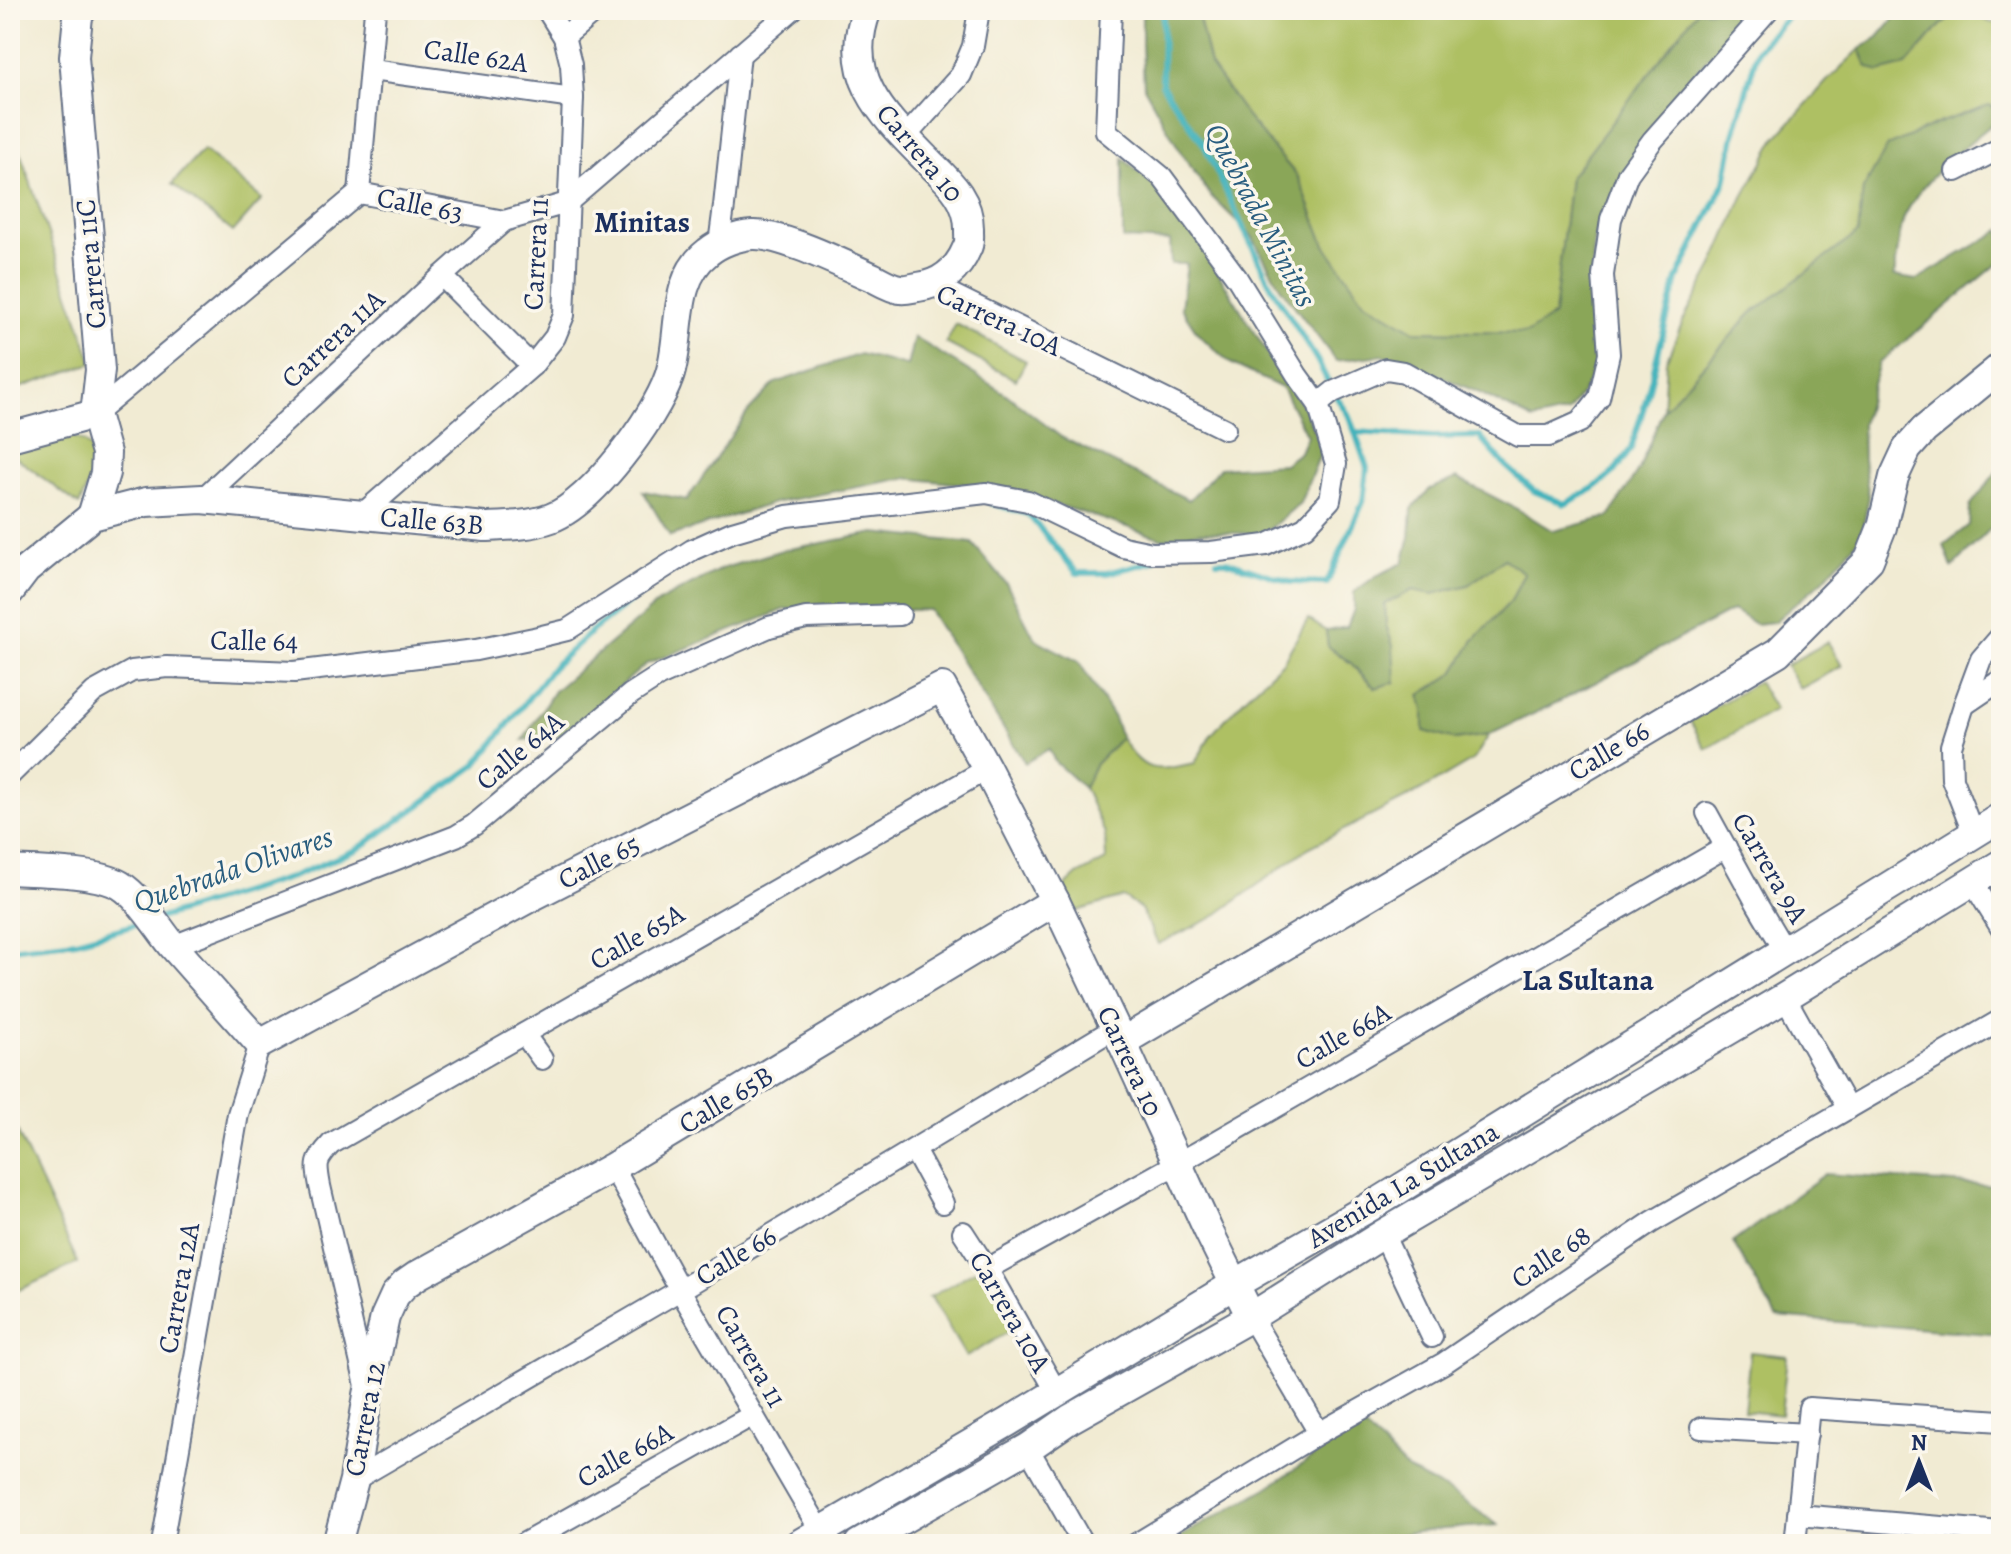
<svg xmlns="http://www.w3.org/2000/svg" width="2011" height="1554" viewBox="0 0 2011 1554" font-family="Alegreya,serif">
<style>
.green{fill:#aec063;stroke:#647860;stroke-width:2}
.forest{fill:#8aa659;stroke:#526a5c;stroke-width:2}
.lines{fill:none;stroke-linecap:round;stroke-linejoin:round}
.stream{stroke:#42b2bb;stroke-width:6}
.street-casing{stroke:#667187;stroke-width:24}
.secondary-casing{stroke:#667187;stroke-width:32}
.street{stroke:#fff;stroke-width:20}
.secondary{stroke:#fff;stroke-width:28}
.labels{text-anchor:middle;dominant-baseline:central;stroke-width:7;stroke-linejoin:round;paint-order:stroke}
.street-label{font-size:28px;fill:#1b2f5e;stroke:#fbf7ec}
.water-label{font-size:30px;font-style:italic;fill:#295d7f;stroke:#fbf7ec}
.neighbourhood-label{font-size:30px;font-weight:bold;fill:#1b2f5e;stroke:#fbf7ec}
</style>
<rect width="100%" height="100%" fill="#fbf7ec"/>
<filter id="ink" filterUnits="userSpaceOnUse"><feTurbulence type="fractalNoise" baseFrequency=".0125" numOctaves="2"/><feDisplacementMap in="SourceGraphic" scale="16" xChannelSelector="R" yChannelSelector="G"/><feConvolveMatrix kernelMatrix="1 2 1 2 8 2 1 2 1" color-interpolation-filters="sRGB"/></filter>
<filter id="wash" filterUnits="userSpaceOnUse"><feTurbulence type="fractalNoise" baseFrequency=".006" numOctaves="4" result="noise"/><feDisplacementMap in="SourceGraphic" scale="32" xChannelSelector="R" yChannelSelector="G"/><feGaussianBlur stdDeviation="1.8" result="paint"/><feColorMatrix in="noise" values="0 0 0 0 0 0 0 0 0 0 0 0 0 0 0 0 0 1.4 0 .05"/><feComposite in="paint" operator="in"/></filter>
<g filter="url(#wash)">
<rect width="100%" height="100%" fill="#f1ebd3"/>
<g class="green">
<polygon points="1197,10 1698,10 1570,177 1554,316 1528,333 1415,331 1363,302 1325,245 1298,177 1247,117 1210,65"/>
<polygon points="1963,10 1992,23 2001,22 2001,111 1989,105 1863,189 1859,233 1751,314 1663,410 1666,361 1685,317 1713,266 1743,197 1776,138 1827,81 1860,49 1867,66 1906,65 1941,25"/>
<polygon points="14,135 93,363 10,391 10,136"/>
<polygon points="203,150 262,199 233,232 172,184"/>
<polygon points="956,324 1026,361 1016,380 946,343"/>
<path d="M67,434c5,2 13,5 18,9 19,15 2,44 -6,62l-69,-52v-5z"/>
<path d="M1504,559l20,14 -13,28 -37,39 -20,33 -33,22 3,15 31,30 34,-5 -15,24 -54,32 -112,57 -96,70 -54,26 -17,-35 -18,-12 -46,14 -13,-24 13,-12 29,-15 -1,-26 -21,-46 11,-23 26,-27c25,38 34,33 74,25l16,-28 33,-36 39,-37 25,-43 18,12 2,15 24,18 23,24 18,-42 -7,-21 -1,-21 28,-14 20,4 35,-9z"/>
<polygon points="1828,642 1842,666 1800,689 1786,665"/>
<polygon points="1758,682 1775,710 1706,749 1690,721"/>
<polygon points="10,1116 78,1263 10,1294"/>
<polygon points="981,1267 1017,1327 966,1357 931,1297 930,1297"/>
<polygon points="1750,1352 1787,1356 1781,1415 1744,1411"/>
</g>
<g class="forest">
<polygon points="1142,10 1197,10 1210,65 1247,117 1298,177 1325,245 1364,301 1415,331 1528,333 1554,315 1570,177 1698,10 1754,10 1673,95 1629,164 1594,238 1592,288 1597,357 1588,384 1568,412 1533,420 1482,394 1414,365 1382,355 1336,361 1280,287 1252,236 1210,195 1180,151 1144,87 1142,44"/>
<polygon points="1901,10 1963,10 1941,25 1906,65 1879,72 1867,66 1860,49 1878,37"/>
<path d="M1989,105l12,6v6c-34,28 -76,58 -96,98 -6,13 -8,46 -11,61l22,4 85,-50v31l-122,102 -17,61 1,36 6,37 -8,40 -39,44 -48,41 -19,2 -22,-14 -171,90 -73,35 -34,5 -31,-9v-21l-4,-15 34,-22 20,-33 37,-39 13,-28 -20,-14 -36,26 -35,9 -20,-4 -28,14 1,21 7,21 2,36 -20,6 -23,-24 -24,-18 -2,-15 21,-4 7,-18v-17l22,-16 27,-13 7,-26 2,-28 18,-20 27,-11 62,32 34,21 56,-14 30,-48 24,-59 88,-96 107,-81 5,-44 25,-43 50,-23z"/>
<polygon points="1123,158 1178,208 1271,359 1305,409 1322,450 1300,503 1264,534 1201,532 1163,539 1081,512 998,488 905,478 774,503 670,536 643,491 687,500 747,413 775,383 860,354 907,366 914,337 1006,394 1061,437 1189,500 1220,468 1284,464 1300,452 1307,436 1282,388 1230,363 1199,335 1181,308 1187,264 1171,264 1170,241 1123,239"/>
<polygon points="2001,466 2001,518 1952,568 1944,545 1969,525 1970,506"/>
<polygon points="875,533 972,543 1006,583 1035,639 1079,662 1114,718 1121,738 1095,765 1084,788 1055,762 1049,749 1025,763 929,610 786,609 646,664 565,735 523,740 554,691 660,601 721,569 779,551"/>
<polygon points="1825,1174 1996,1186 2001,1182 2001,1335 1776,1317 1733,1242"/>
<path d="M1361,1424l48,47 45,23 44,31c-43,3 -93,5 -133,19h-194l1,-3 95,-53z"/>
</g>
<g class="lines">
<g class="stream">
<polyline points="1163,10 1162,85 1204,145 1272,288 1317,360 1333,392 1348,414 1355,432"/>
<polyline points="991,503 1028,514 1077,573 1107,573 1154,561"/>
<polyline points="1217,561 1226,561 1290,582 1327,583 1363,502 1367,468 1355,432 1433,437 1479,436 1505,465 1534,491 1565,504 1594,488 1613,473 1631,449 1646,400 1677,279 1725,182 1734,135 1758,49 1794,10"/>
<polyline points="160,918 292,877 358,849 476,765 553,667 593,630 637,596"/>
<polyline points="10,949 76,941 146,922"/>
</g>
</g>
</g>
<g filter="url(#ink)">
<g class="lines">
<defs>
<g id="street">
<polyline points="564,37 596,10"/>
<polyline points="371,70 573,98"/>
<polyline points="905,137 961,75 973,46 979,10"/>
<polyline points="1956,171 2001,148"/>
<polyline points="359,193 504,221 567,203 792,10"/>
<polyline points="359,193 375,10"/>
<polyline points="719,244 724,206 740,54"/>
<polyline points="442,276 532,366"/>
<polyline points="933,285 1225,429"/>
<polyline points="1318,404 1333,392 1386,369 1404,372 1518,436 1549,436 1580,422 1599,398 1609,354 1603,275 1611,219 1628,174 1652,141 1768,10"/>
<polyline points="95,414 359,193"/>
<polyline points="202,499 442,276 504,221"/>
<polyline points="360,516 532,366 555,337 564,315 573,98 571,65 564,37 547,10"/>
<polyline points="1964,705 2001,680"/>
<polyline points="10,775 94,692 132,671 167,667 294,672 476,650 534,638 567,630 692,550 732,532 787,516 986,493 1028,501 1123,547 1152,553 1211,552 1266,545 1305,527 1330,500 1336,464 1318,404 1297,375 1237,278 1162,177 1106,131 1111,10"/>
<polyline points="1707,813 1757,904 1785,951"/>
<polyline points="1973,833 1952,779 1951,746 1964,705 1981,659 2001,636"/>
<polyline points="1972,881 2001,928"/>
<polyline points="173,946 456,836 474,825 631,694 659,676 769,627 806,618 900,615"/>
<polyline points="1785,997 1848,1109"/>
<polyline points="524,1034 542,1059"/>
<polyline points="914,1150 943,1203"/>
<polyline points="613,1167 680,1290 820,1530"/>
<polyline points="963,1232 987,1269 1056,1391"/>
<polyline points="1383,1234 1432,1337"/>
<polyline points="987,1269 1198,1152 1726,847"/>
<polyline points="1251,1317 1319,1433"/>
<path d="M367,1390l-47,-204c-4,-22 -5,-25 11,-42l656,-375"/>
<polyline points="1701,1428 1807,1434"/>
<polyline points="1028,1448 1083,1544"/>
<polyline points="354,1480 680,1290 1115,1028"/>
<polyline points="1798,1515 2001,1532"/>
<polyline points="162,1544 238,1114 260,1044"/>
<polyline points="523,1544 753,1415"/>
<polyline points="1136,1544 1319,1433 1444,1363 1652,1222 2001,1020"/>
<polyline points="1795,1544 1809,1408 2001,1421"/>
</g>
<g id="secondary">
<polyline points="82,10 78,16 74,57 100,370 95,414 106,453 105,473 92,516"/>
<polyline points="10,437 95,414"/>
<path d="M10,591l16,-21 66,-54 54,-14 56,-3 283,28c22,-1 44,-1 66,-9 41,-15 104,-100 118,-141 14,-40 1,-96 39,-125 11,-9 29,-16 44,-17 28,-2 92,30 120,42 8,4 19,11 28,12 5,1 12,-1 18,-2 23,-3 40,-17 49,-39 3,-5 2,-11 2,-17 1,-29 -17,-47 -37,-66 -45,-46 -92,-86 -65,-155"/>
<path d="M10,870c29,2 86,1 110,15 20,12 38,43 53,61 29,33 58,66 87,98l271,-147 411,-210 45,82 68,132 67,141 86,188 43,87"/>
<polyline points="1122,1042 1778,652 1869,560 1882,527 1894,477 1907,449 1924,430 2001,367"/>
<polyline points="337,1544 354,1480 368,1395 385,1317 395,1295 405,1284 418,1275 613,1167 1055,901"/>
<polyline points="799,1544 1008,1422 1235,1284 1380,1201 2001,817"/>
<polyline points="859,1544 1028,1448 1070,1419 1251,1317 1383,1234 1785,997 2001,864"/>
</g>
</defs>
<use href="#street" class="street-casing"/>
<use href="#secondary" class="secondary-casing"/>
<use href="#street" class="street"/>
<use href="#secondary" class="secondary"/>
</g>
</g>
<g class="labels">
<g class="street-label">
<text transform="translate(476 56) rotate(8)">Calle 62A</text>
<text transform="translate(920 153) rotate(50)">Carrera 10</text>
<text transform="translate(420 205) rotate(11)">Calle 63</text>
<text transform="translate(536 254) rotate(-87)">Carrera 11</text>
<text transform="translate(91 264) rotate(-95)">Carrera 11C</text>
<text transform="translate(999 320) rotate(25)">Carrera 10A</text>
<text transform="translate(333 339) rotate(-43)">Carrera 11A</text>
<text transform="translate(432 521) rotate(5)">Calle 63B</text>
<text transform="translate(254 641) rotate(1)">Calle 64</text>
<text transform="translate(520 751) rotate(-40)">Calle 64A</text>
<text transform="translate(1609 751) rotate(-31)">Calle 66</text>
<text transform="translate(599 862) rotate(-27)">Calle 65</text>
<text transform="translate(1770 868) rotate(60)">Carrera 9A</text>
<text transform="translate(637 937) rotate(-30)">Calle 65A</text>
<text transform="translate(1343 1036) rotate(-30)">Calle 66A</text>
<text transform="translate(1130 1061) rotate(65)">Carrera 10</text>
<text transform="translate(726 1100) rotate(-31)">Calle 65B</text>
<text transform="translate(1403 1185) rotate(-31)">Avenida La Sultana</text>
<text transform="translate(736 1256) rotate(-31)">Calle 66</text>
<text transform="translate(1551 1257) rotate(-34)">Calle 68</text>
<text transform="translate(179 1288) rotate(-80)">Carrera 12A</text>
<text transform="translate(1010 1312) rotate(60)">Carrera 10A</text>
<text transform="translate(751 1356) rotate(60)">Carrera 11</text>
<text transform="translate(365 1419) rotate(-79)">Carrera 12</text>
<text transform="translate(625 1455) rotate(-29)">Calle 66A</text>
</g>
<g class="water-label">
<text transform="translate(1261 215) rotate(62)">Quebrada Minitas</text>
<text transform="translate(233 869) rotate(-19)">Quebrada Olivares</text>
</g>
<g class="neighbourhood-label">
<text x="642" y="222">Minitas</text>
<text x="1588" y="980">La Sultana</text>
</g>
</g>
<rect width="2011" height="1554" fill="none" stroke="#fbf7ec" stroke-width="40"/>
<g transform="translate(1919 1462)" stroke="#fbf7ec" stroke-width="6" paint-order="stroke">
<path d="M0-6L14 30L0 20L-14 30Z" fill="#1b2f5e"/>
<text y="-12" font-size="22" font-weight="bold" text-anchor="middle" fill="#1b2f5e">N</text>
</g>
</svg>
